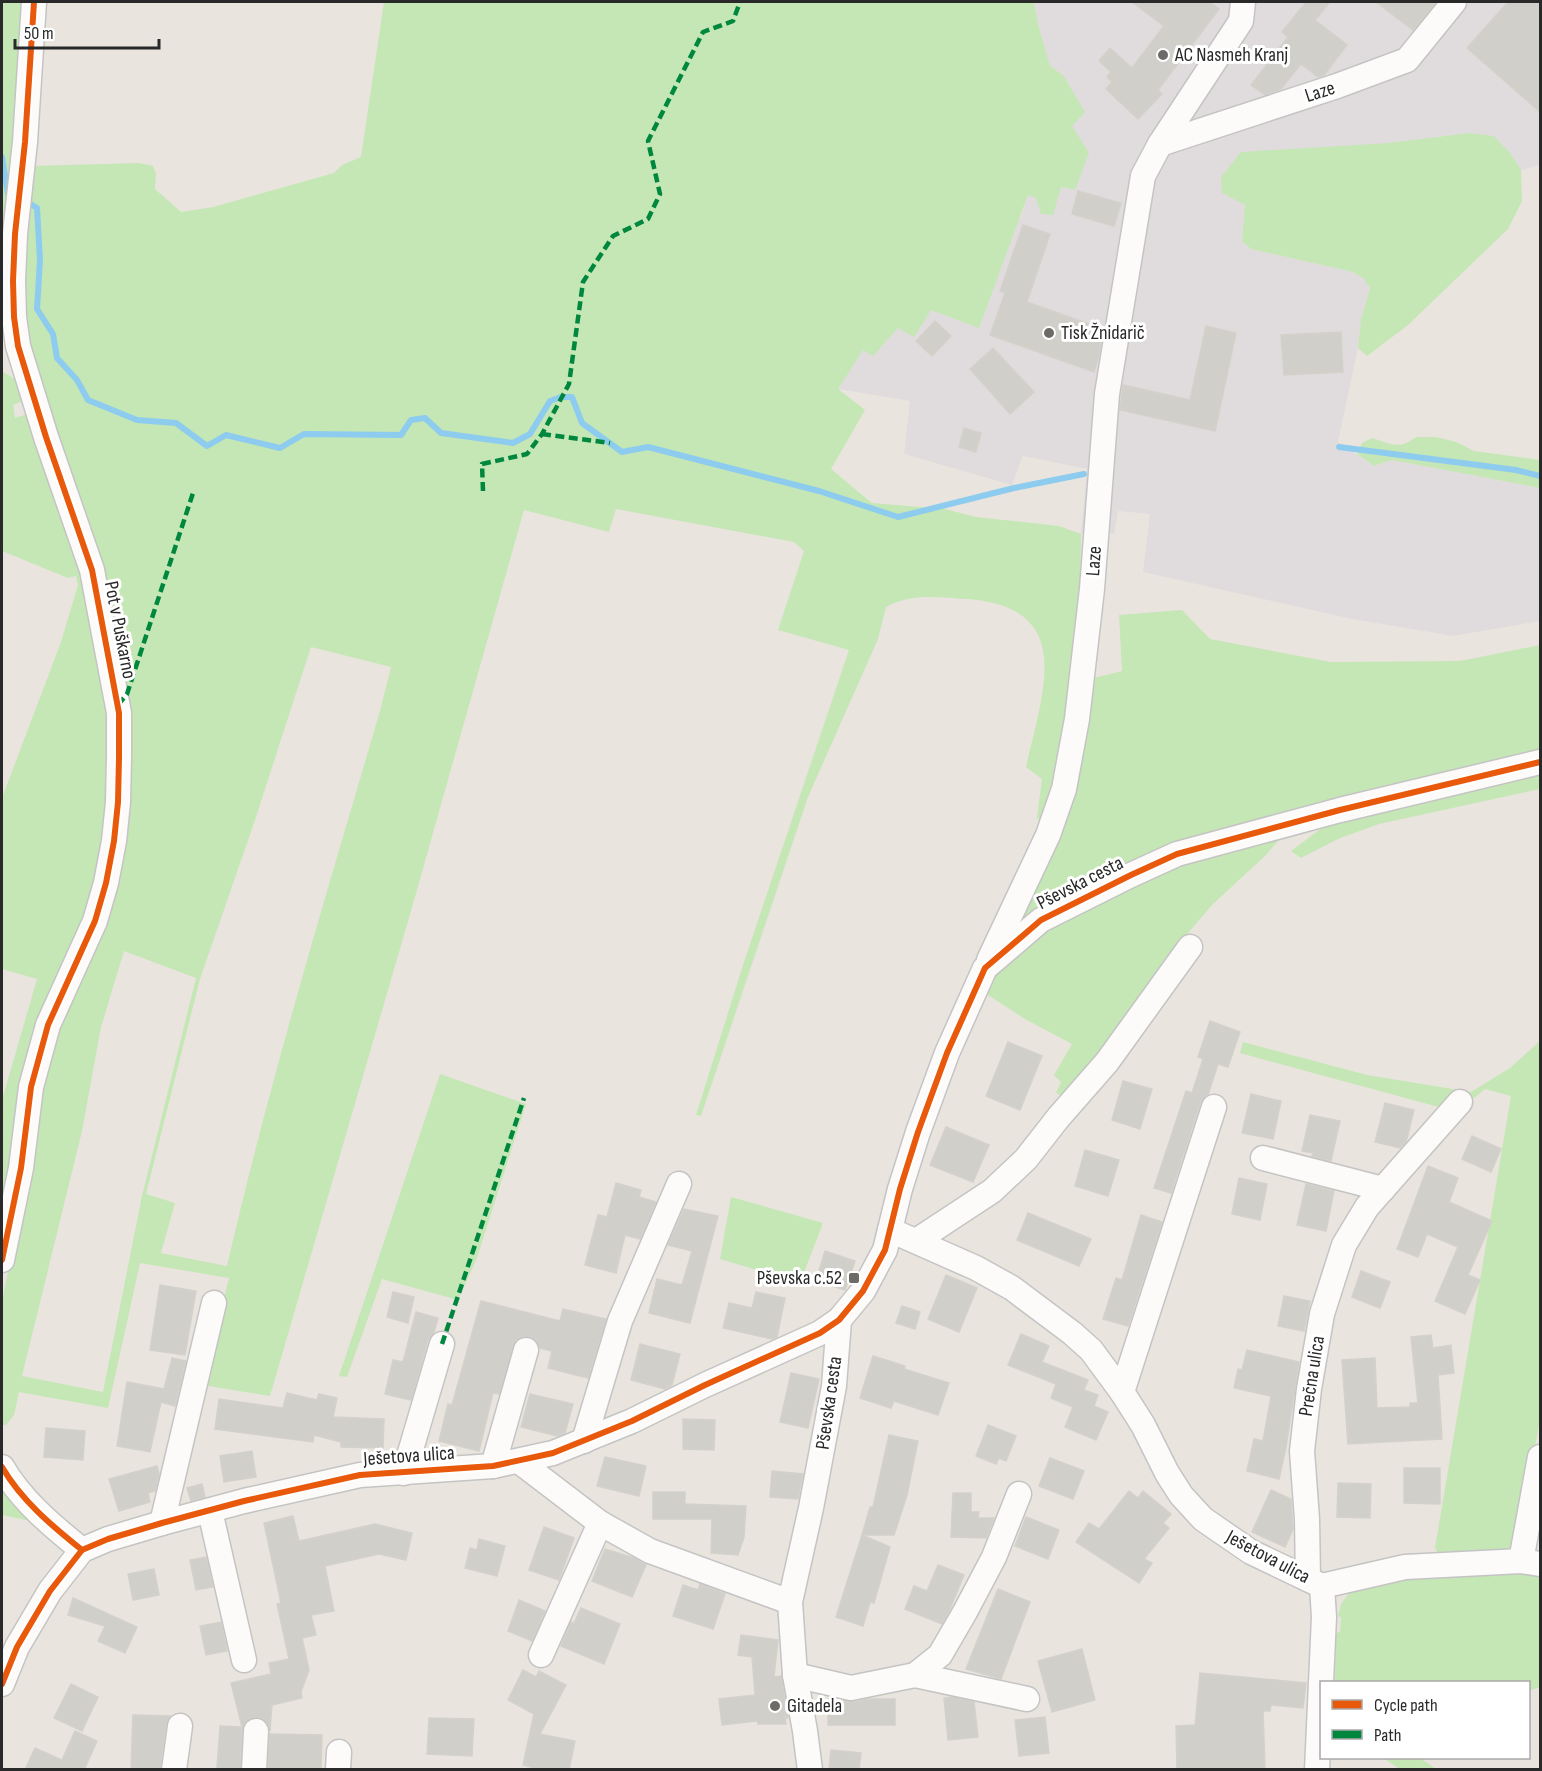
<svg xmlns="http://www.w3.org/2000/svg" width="1542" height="1771" viewBox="0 0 1542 1771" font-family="'Sofia Sans Condensed',sans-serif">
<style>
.industrial{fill:#e0dcdd}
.green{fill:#c5e6b5;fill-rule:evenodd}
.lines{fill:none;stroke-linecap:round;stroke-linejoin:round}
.stream{stroke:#8dccef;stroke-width:6}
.building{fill:#d1cfca;stroke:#d4d1cb;stroke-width:1.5}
.minor-casing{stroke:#c5c4c4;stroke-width:27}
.minor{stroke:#fcfbfa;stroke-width:24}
.quiet{stroke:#00873e;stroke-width:4.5;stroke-dasharray:9 4.5;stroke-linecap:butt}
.cycleway-casing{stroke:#fff;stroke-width:10}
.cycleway{stroke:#e8590c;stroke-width:6}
.poi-dot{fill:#6c6b68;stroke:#fff;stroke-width:2}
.labels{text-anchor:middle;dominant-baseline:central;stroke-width:6;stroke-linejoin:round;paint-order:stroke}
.poi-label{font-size:20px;fill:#292929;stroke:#fff;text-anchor:start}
.street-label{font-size:20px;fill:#292929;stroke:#fff}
</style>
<rect width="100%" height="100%" fill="#e9e5de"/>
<polygon class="industrial" points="1034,2 1540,2 1540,165 1521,170 1510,153 1469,133 1389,143 1222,193 1245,204 1242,241 1251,249 1353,272 1363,278 1370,287 1361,319 1358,348 1338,442 1374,466 1392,460 1540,488 1540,621 1453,636 1352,619 1143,572 1150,514 1118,511 1114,534 1081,534 1087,469 1023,456 1012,485 904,454 910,401 838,389 863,349 874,355 898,328 931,310 1021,217 1028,195 1036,198 1061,187 1075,190 1072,126 1063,75 1050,66 1039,28"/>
<g class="green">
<polygon points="2,2 27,2 2,270"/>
<path d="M384,2h650l5,26 11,38 13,9 22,37 -13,14 17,27 -14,37 -14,-3 -8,28 -12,-1 -5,-16 -8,-3 -49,133 -48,-18 -17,27 -16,-9 -25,28 -10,-6 -25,39 27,21 -34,59 41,34 73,6 31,8 83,9 22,8 -1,57 -7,82 -18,119 -14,32 -4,-7 5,-38 -16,-12c16,-74 52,-160 -59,-168 -27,-2 -57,-6 -81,8l-8,32 -70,158 -107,319 -5,-1 47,-150 106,-315 -71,-20 26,-79 -10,-9 -178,-33 -7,23 -85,-22 -111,394 -143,492 -68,-11 27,-107 -89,-15 -32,145 -89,-16 -5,23 -8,10h-4v-124l21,-102 21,-141 84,-289 -96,-398 -11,-66 10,-139 108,-3 14,3 3,7 -1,16 26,23 32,-5 121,-34 8,-8 19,-8zM311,647l80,20 -11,44c-54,184 -110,368 -153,555l-66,-13 14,-50 -29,-9 54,-215 54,-156zM124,951l72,27 -54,218 -39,196 -81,-16 60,-245 19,-104z"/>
<polygon points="1469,133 1494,136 1510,153 1521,170 1522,201 1508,229 1408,325 1367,356 1358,348 1361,319 1370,288 1363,278 1353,272 1251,249 1242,241 1245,205 1222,193 1221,177 1241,152 1389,143"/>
<polygon points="2,371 16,380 22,401 13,405 15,418 27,414 82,569 109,706 105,834 92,891 79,927 2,1221 2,1100 37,979 2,969 2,798 61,642 78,585 76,576 68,578 2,551"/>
<path d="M1416,437h20l20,5 18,9 66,9v28l-148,-28 -18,6 -17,-12 5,-11 10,-5c18,5 26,13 44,-1z"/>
<polygon points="1182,610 1210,639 1331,662 1460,661 1540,645 1540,752 1292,824 1266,855 1212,905 1188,933 1143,999 1064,1097 1056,1093 1061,1082 1054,1075 1072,1044 1025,1019 985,993 1094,678 1122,671 1119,615"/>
<polygon points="1540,771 1540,789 1379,824 1338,839 1301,858 1291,851 1322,828 1340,819"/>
<polygon points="1540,1041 1540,1419 1516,1549 1440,1556 1435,1548 1511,1096 1485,1089 1457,1112 1240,1053 1243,1042 1367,1075 1471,1092 1510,1068"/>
<polygon points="440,1074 526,1104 477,1258 458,1300 382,1279 347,1377 339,1376"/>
<polygon points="731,1197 823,1223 800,1283 720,1259"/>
<polygon points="2,1487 40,1523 2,1515"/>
<polygon points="1540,1570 1540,1687 1529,1691 1528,1682 1335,1682 1336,1633 1340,1632 1341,1617 1338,1616 1341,1604 1350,1592 1404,1573"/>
<polygon points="1384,1758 1420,1758 1436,1769 1399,1769"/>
</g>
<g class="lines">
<g class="stream">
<polyline points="2,157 8,194 12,195"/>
<polyline points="24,200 37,208 40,260 37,309 53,334 57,358 77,380 88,400 137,420 176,423 207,446 226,435 280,448 304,434 401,435 411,420 425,418 441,433 513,443 530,434 550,401 561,397 572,397 582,423 622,452 648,447 819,491 898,517 1014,488 1084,474"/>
<polyline points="1339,447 1516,470 1540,476"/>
</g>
</g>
<g class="building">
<polygon points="1132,2 1210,2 1219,9 1158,90 1162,94 1138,119 1106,89 1112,82 1107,77 1111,72 1099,61 1110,48 1132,68 1164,26"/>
<polygon points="1306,2 1330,2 1315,20 1347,45 1324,75 1318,77 1301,64 1281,89 1265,95 1251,85 1288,37 1282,32"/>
<polygon points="1376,2 1436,2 1413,30"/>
<polygon points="1508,2 1540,2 1540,112 1467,48"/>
<polygon points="1078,191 1121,203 1114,226 1072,214"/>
<polygon points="1023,225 1050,234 1027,302 1103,329 1098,359 1094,372 990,335 1005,293 1000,291"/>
<polygon points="935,321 951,336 932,356 916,341"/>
<polygon points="1206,326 1236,333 1215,431 1120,410 1123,385 1190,400"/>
<polygon points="1341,332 1343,372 1284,375 1281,335"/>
<polygon points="993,348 1034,392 1010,414 970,369"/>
<polygon points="964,428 981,433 976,452 959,447"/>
<polygon points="1210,1021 1240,1032 1228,1067 1218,1064 1208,1095 1200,1103 1171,1193 1154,1188 1186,1091 1192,1093 1203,1059 1198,1057"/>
<polygon points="1008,1042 1042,1056 1020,1110 986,1096"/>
<polygon points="1123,1081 1152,1089 1140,1129 1112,1120"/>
<polygon points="1251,1094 1281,1101 1273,1139 1242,1133"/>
<polygon points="1385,1103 1414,1110 1406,1142 1400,1148 1375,1142"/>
<polygon points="1310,1115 1340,1121 1331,1161 1312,1156 1313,1153 1302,1151"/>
<polygon points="946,1127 989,1145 973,1182 930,1165"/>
<polygon points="1472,1136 1501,1149 1491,1172 1462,1159"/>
<polygon points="1085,1150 1119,1160 1108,1196 1075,1186"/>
<polygon points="1428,1166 1458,1178 1449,1202 1492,1221 1468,1275 1480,1280 1465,1314 1435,1301 1458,1247 1427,1234 1418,1257 1397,1249"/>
<polygon points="1239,1178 1267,1184 1260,1220 1232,1214"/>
<polygon points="616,1183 641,1190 639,1197 656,1202 640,1239 625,1235 616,1273 585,1265 598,1215 607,1217"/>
<polygon points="1306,1184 1334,1191 1326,1231 1297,1225"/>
<polygon points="684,1209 718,1216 690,1323 649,1313 657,1279 682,1285 692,1251 668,1245"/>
<polygon points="1028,1213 1091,1239 1079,1266 1017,1240"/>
<polygon points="1141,1215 1162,1222 1128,1326 1103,1319 1116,1278 1122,1280"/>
<polygon points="825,1251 855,1261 845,1290 816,1281"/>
<polygon points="1361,1271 1390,1282 1380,1308 1352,1297"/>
<polygon points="946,1275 977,1288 959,1332 928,1319"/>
<polygon points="160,1285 196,1291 185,1355 150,1350"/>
<polygon points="393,1292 414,1297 408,1323 387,1317"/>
<polygon points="756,1292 785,1298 777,1337 772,1339 723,1328 729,1303 752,1308"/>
<polygon points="1284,1296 1310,1301 1304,1331 1278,1326"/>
<polygon points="481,1301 560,1321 563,1309 606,1319 588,1378 548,1368 552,1351 540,1348 537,1341 530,1337 523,1336 516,1340 499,1394 493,1393 479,1451 439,1441 448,1404 452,1405"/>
<polygon points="902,1306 920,1312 915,1329 896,1323"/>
<polygon points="416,1312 438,1318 434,1332 428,1340 411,1400 385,1394 393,1360 403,1362"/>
<polygon points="1021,1334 1049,1346 1042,1362 1088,1380 1084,1390 1098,1395 1094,1406 1108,1412 1096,1440 1065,1427 1073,1407 1051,1398 1056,1384 1008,1365"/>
<polygon points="1431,1335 1433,1348 1451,1345 1454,1373 1438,1375 1442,1439 1348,1444 1342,1360 1375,1358 1377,1408 1410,1407 1410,1403 1418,1403 1411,1337"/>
<polygon points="640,1344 680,1354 672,1385 665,1389 631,1380"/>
<polygon points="1247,1350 1299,1362 1286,1447 1279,1479 1247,1471 1254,1439 1263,1441 1271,1396 1234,1388 1238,1369 1242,1370"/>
<polygon points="873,1356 905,1366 904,1369 949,1383 938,1415 894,1401 891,1408 860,1398"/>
<polygon points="172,1358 186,1361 175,1406 161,1402 150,1452 117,1446 127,1382 164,1389"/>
<polygon points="791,1373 819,1379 808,1428 780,1422"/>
<polygon points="287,1393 317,1400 319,1394 337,1398 333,1417 384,1419 383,1448 341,1447 341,1442 314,1435 313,1442 215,1429 219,1399 283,1408"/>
<polygon points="530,1394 573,1404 565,1433 557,1436 521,1427"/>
<polygon points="683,1419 715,1420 714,1450 683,1449"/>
<polygon points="988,1425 1016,1436 1006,1461 999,1458 996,1464 976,1456"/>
<polygon points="46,1428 85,1431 83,1460 44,1457"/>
<polygon points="889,1435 918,1441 907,1495 894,1535 862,1535 870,1507 873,1507"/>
<polygon points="252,1451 256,1477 224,1482 220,1456"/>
<polygon points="605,1457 646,1466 639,1496 597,1486"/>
<polygon points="1050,1458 1084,1471 1073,1499 1039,1486"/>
<polygon points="157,1466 159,1474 155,1491 148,1493 150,1502 119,1511 109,1479"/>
<polygon points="1404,1468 1440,1468 1440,1504 1404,1503"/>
<polygon points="772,1471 803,1474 798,1499 770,1497"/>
<polygon points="1338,1483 1371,1484 1370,1518 1337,1517"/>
<polygon points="202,1484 205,1497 191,1501 187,1488"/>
<polygon points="1271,1490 1291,1499 1293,1529 1285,1547 1252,1532"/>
<polygon points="1129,1491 1138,1498 1143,1491 1171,1514 1163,1523 1169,1528 1144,1559 1152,1563 1139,1583 1076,1542 1089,1523 1099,1529"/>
<polygon points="653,1492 685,1492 685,1504 746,1506 744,1537 738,1555 711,1553 712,1519 653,1519"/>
<polygon points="953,1493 971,1493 971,1512 979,1512 978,1518 994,1518 986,1538 951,1537"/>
<polygon points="293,1516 299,1541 375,1524 412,1533 406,1560 379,1554 325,1566 334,1611 311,1615 316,1635 302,1638 309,1670 301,1692 302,1698 272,1705 270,1731 268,1724 263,1719 256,1717 249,1719 244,1724 242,1730 240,1770 217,1768 220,1726 242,1727 231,1683 271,1674 269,1663 289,1659 277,1604 281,1603 264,1523"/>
<polygon points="1026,1517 1059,1530 1048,1559 1015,1546"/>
<polygon points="544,1527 574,1538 559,1580 529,1570"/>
<polygon points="862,1535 890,1547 874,1603 870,1602 863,1626 836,1617"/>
<polygon points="479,1539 505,1546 497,1576 465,1568 470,1548 477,1550"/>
<polygon points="605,1549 634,1558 646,1565 632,1597 592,1581"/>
<polygon points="206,1557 213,1587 196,1590 190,1560"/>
<polygon points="938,1565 964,1575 950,1609 942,1624 905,1609 914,1586 927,1591"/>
<polygon points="154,1569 159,1595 133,1600 128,1574"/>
<polygon points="700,1584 725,1594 713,1629 673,1616 683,1585 698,1590"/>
<polygon points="998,1589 1030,1602 1001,1679 966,1669"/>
<polygon points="73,1598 137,1627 125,1653 98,1641 105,1626 68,1615"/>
<polygon points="519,1600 545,1611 532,1641 508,1631"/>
<polygon points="581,1608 620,1624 604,1664 561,1646 571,1622 574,1623"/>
<polygon points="221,1622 227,1651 206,1655 200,1626"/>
<polygon points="741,1635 778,1640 774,1677 781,1676 788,1718 785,1718 786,1724 758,1724 757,1721 722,1725 719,1699 755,1695 752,1657 738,1655"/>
<polygon points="1082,1649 1095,1700 1052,1712 1038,1661"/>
<polygon points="523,1670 536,1677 539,1671 566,1685 540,1734 575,1741 569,1770 542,1770 523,1765 534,1714 508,1700"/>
<polygon points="1200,1673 1306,1683 1303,1708 1271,1705 1270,1711 1263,1711 1265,1769 1177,1770 1176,1726 1195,1725"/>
<polygon points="71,1684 98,1697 82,1731 54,1718"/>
<polygon points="952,1697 974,1702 978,1737 948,1740 944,1698"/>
<polygon points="828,1699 853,1702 868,1699 895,1699 895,1725 828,1725"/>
<polygon points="133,1715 170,1716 166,1724 160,1770 131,1770"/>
<polygon points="1045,1717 1049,1753 1019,1756 1015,1720"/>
<polygon points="429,1718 474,1719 472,1756 427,1754"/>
<polygon points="75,1731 97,1741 84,1770 25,1770 35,1748 62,1760"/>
<polygon points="270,1734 322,1735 321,1769 268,1768"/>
<polygon points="831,1750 861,1753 859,1770 829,1770"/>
</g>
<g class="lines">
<defs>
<g id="minor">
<polyline points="1160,144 1337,86 1407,60 1454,2"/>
<polyline points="989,960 1048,835 1064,789 1077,719 1092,589 1107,394 1143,176 1160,144 1241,21 1243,2"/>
<polyline points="1263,1158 1383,1189"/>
<polyline points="890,1230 976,1268 1012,1288 1072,1333 1091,1350 1122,1392 1143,1425 1167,1473 1181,1495 1203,1519 1251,1552 1322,1586 1405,1567 1521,1561 1540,1564"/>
<polyline points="916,1241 992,1191 1026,1159 1058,1118 1107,1062 1190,947"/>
<polyline points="2,1260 21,1168 31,1087 48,1025 95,921 106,883 114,841 118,802 119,758 119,713 92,570 46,437 18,346 14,317 13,281 15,234 25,142 34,2"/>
<polyline points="1122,1392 1214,1107"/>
<polyline points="584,1441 620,1321 679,1184"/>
<polyline points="520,1462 600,1523 541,1655"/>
<polyline points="493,1466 526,1350"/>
<path d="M2,1467c19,33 50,59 80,83"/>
<polyline points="404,1473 442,1344"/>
<polyline points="210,1511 244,1660"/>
<polyline points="162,1523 214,1303"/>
<polyline points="600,1523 650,1551 790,1602"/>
<polyline points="1521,1561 1540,1457"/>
<polyline points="1308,1579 1307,1519 1302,1451 1309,1389 1322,1314 1344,1245 1367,1207 1460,1102"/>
<polyline points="795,1675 851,1688 915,1675 940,1655 965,1612 994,1557 1019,1494"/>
<polyline points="915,1675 1027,1699"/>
<polyline points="2,1684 17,1647 50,1591 82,1550 108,1539 162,1523 244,1501 360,1475 493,1466 553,1453 632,1421 705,1385 820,1333 839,1320 863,1291 885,1250 900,1189 918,1132 947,1053 985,968 1041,920 1131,875 1177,854 1340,810 1540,762"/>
<polyline points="174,1770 180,1726"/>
<polyline points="254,1770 256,1731"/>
<polyline points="338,1770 339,1752"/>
<polyline points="810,1770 805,1731 795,1675 790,1602 811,1508 834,1386 839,1320"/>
<polyline points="1317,1770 1324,1617 1322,1586"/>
</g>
</defs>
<use href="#minor" class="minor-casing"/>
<use href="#minor" class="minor"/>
<g class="quiet">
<polyline points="542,434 610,443"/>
<polyline points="483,491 482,464 527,454 542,434 569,384 583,282 613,236 648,219 660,194 648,141 703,32 733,21 740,2"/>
<polyline points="118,705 127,694 194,490"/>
<polyline points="442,1344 524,1098"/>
</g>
<defs>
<g id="cycleway">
<polyline points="2,1260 21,1168 31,1087 48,1025 95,921 106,883 114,841 118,802 119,758 119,713 92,570 46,437 18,346 14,317 13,281 15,234 25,142 34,2"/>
<path d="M2,1467c19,33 50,59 80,83"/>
<polyline points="2,1684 17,1647 50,1591 82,1550 108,1539 162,1523 244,1501 360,1475 493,1466 553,1453 632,1421 705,1385 820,1333 839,1320 863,1291 885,1250 900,1189 918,1132 947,1053 985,968 1041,920 1131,875 1177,854 1340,810 1540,762"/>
</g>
</defs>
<use href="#cycleway" class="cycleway-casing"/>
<use href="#cycleway" class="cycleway"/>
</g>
<g class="poi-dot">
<circle cx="1163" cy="55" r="6"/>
<circle cx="1049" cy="333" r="6"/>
<rect x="848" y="1272" width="12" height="12" rx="3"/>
<circle cx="775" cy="1706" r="6"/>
</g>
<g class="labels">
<g class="poi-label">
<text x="1175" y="55">AC Nasmeh Kranj</text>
<text x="1061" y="333">Tisk Žnidarič</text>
<text x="842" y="1278" text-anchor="end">Pševska c.52</text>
<text x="787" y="1706">Gitadela</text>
</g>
<g class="street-label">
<text transform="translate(1320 92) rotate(-18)">Laze</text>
<text transform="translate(1094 561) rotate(-86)">Laze</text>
<text transform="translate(120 630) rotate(79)">Pot v Puškarno</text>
<text transform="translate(1080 883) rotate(-27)">Pševska cesta</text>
<text transform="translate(1312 1376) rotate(-81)">Prečna ulica</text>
<text transform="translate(829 1403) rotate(-82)">Pševska cesta</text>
<text transform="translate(409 1456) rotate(-4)">Ješetova ulica</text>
<text transform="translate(1268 1557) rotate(28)">Ješetova ulica</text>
</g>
</g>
<rect width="1542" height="1771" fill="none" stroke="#292929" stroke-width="6"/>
<rect x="1320" y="1681" width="210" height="78" fill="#ffffff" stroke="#a9a9a9" stroke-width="1.5"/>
<rect x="1332" y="1700" width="30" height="9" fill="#e8590c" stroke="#a9a9a9" stroke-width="1.5"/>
<text x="1374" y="1711" font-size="18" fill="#292929">Cycle path</text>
<rect x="1332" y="1730" width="30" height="9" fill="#00873e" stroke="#a9a9a9" stroke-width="1.5"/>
<text x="1374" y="1741" font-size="18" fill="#292929">Path</text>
<path d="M15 39v9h144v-9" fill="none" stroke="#292929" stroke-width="3"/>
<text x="24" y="39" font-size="18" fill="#292929" stroke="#ffffff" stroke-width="4.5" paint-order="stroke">50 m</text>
</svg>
